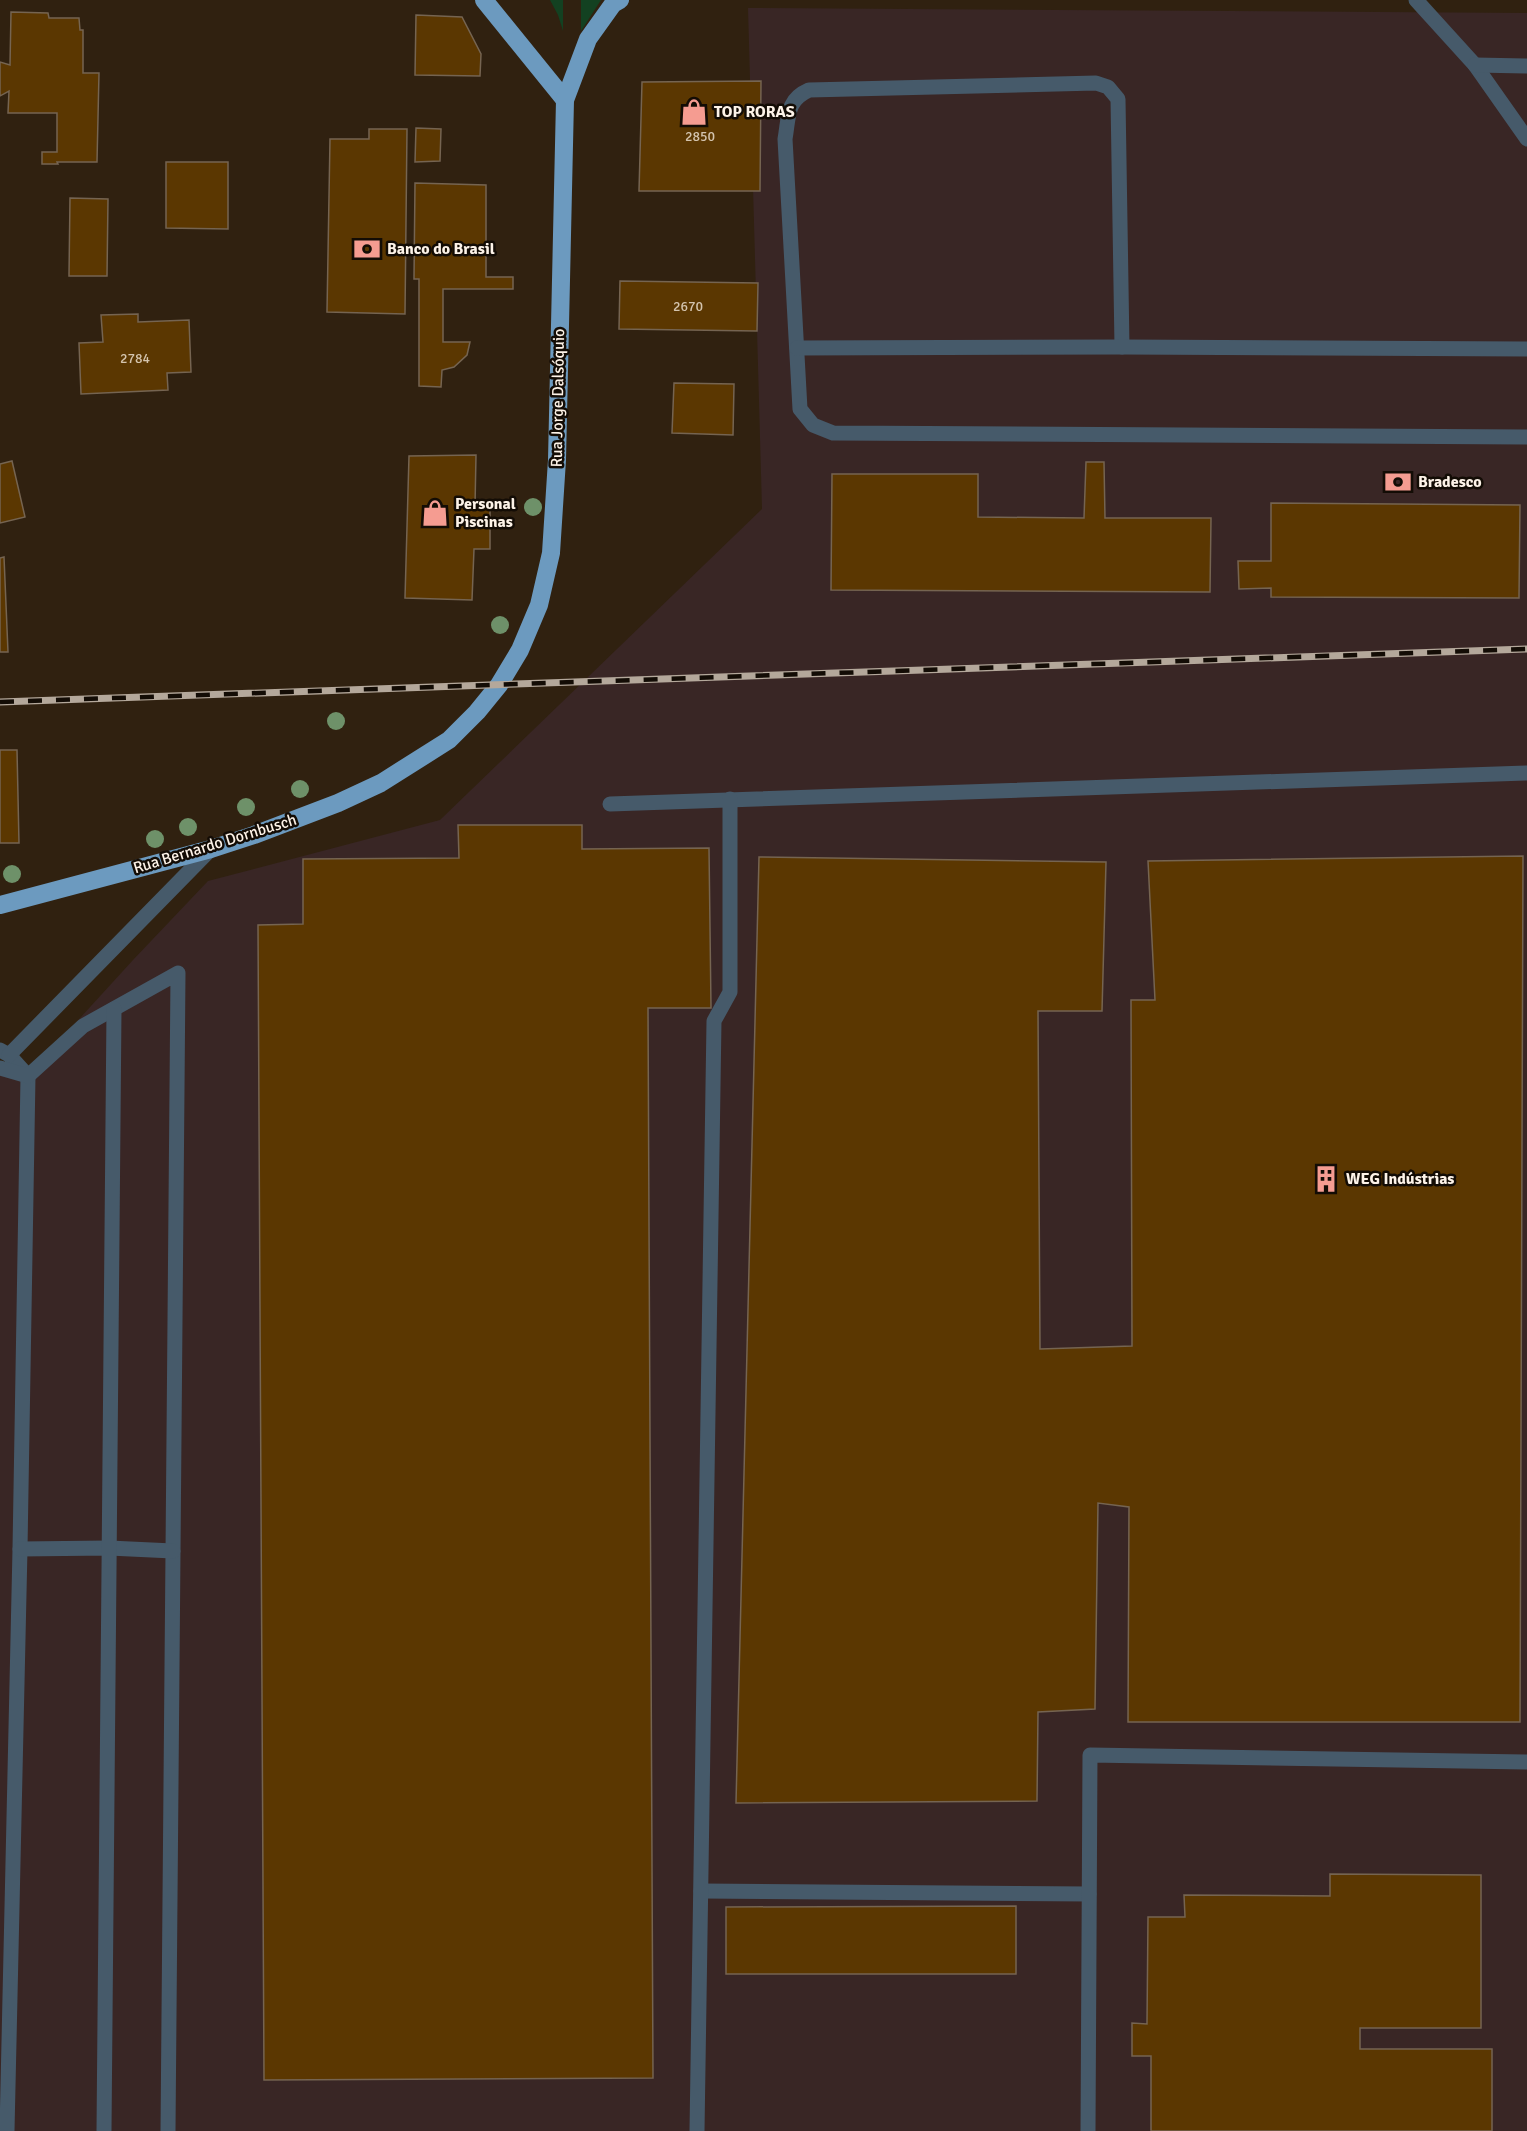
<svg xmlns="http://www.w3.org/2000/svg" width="1527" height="2131" viewBox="0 0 1527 2131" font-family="Signika,sans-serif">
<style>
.industrial{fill:#392625}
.green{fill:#134121}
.building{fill:#5b3701;stroke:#756451;stroke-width:1.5}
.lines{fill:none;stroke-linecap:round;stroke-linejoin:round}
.service{stroke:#465a6a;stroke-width:15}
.trunk{stroke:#6c9abf;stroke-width:18}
.rail-casing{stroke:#b4a89b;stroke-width:7}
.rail{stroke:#130c05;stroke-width:4.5;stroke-dasharray:14;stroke-linecap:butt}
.tree{fill:#6e9169}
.labels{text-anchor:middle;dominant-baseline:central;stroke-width:5;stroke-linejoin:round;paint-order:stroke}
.number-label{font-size:14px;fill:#d4c4ae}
.poi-label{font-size:16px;font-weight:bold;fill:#fdf3e8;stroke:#130c05;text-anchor:start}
.street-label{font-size:16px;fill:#fdf3e8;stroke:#130c05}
</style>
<rect width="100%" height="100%" fill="#302110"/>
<polygon class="industrial" points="748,8 1527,13 1527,2131 0,2131 0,1064 28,1075 133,960 208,881 440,820 762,509"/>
<g class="green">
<polygon points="550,0 563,0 563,31 558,15"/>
<polygon points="581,0 601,0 581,31"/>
</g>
<g class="building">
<polygon points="11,12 48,13 49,18 79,18 80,30 83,30 83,73 99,73 97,162 57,162 58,164 42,164 42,152 57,152 57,113 8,113 9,91 0,96 0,62 10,65"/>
<polygon points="416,15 462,17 481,54 480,76 415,75"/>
<polygon points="761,81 760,191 639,191 642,82"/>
<polygon points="416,128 441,129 440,161 415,162"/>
<polygon points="369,129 407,129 405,314 327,312 330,139 369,139"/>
<polygon points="166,162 228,162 228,229 166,228"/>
<polygon points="415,183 486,185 486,277 513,277 513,289 443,289 443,342 470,342 467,355 454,367 442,370 441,387 419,386 419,279 414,279"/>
<polygon points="70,198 108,199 107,276 69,276"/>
<polygon points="620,281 758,283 757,331 619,329"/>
<polygon points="138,314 138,322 189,320 191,372 167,373 168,390 81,394 79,343 103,342 101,315"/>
<polygon points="674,383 734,384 733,435 672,433"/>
<polygon points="476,455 475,506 490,507 490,549 474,549 472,600 405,598 409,456"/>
<polygon points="12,461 25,517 0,523 0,464"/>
<polygon points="1086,462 1104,462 1105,518 1211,518 1210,592 831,590 832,474 978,474 978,517 1084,518"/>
<polygon points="1271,503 1520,505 1519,598 1271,597 1271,588 1239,589 1238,561 1271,561"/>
<polygon points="4,557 8,652 0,652 0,558"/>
<polygon points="0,750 17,750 19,843 0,843"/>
<polygon points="458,825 582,825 582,849 709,848 711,1008 648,1008 653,2078 264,2080 258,925 303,924 303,859 459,858"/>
<polygon points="1523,856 1520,1722 1128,1722 1129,1507 1098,1503 1095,1709 1038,1712 1037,1801 736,1803 759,857 1106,862 1102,1011 1038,1011 1040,1349 1132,1346 1131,1000 1155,1000 1148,861"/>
<polygon points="1330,1874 1481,1875 1481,2028 1360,2028 1360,2049 1492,2049 1492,2131 1151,2131 1151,2056 1132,2056 1132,2023 1147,2024 1148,1917 1185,1917 1184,1895 1330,1896"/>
<polygon points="1016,1906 1016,1974 726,1974 726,1907"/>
</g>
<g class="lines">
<g class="service">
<polyline points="1416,0 1475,65 1527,139"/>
<polyline points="1475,65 1527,66"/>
<path d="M1122,347l-4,-248 -10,-12 -12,-4 -287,7c-23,10 -20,27 -24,49l15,270 13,16 20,8 694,4"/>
<polyline points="797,348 1122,347 1527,349"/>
<polyline points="610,804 1527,773"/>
<polyline points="0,1050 9,1055 28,1076 20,1549 7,2131"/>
<polyline points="9,1055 211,849"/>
<polyline points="0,1068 28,1076 83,1026 178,973 168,2131"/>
<polyline points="20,1549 109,1548 173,1551"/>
<polyline points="701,1891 1089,1894"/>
<polyline points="104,2131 114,1009"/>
<polyline points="697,2131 714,1021 730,992 730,799"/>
<polyline points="1088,2131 1090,1755 1527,1762"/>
</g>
<g class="trunk">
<polyline points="484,0 565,100"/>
<polyline points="0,905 211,849 254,835 338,803 381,783 449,740 477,712 499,685 520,650 539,605 551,553 557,460 565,100 588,39 613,4 620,0"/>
</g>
<defs>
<polyline id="rail" points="0,702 1527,649"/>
</defs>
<use href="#rail" class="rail-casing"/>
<use href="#rail" class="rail"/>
</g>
<g class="tree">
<circle cx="533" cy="507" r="9"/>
<circle cx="500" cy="625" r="9"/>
<circle cx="336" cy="721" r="9"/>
<circle cx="300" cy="789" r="9"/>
<circle cx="246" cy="807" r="9"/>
<circle cx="188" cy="827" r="9"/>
<circle cx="155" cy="839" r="9"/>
<circle cx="12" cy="874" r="9"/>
</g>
<defs>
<symbol id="shop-bare" viewBox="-9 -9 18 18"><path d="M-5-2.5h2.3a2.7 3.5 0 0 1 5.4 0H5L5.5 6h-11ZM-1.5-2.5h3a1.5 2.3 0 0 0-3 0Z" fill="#f59c91" stroke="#130c05" stroke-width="2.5" paint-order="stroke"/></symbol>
<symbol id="bank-bare" viewBox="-9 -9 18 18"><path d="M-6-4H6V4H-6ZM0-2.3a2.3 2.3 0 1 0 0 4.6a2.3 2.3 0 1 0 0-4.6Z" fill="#f59c91" stroke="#130c05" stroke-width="2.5" paint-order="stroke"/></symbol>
<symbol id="building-bare" viewBox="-9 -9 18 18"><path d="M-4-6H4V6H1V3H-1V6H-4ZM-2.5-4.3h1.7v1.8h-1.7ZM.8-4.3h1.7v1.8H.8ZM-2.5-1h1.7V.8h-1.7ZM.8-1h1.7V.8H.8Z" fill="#f59c91" stroke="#130c05" stroke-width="2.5" paint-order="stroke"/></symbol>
</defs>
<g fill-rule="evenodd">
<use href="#shop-bare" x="675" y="93" width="38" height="38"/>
<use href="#bank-bare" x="348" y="230" width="38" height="38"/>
<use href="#bank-bare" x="1379" y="463" width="38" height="38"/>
<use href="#shop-bare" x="416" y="494" width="38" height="38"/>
<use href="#building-bare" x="1307" y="1160" width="38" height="38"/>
</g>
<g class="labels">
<g class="number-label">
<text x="700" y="136">2850</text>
<text x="688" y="306">2670</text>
<text x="135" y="358">2784</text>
</g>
<g class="poi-label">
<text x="714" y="112">TOP RORAS</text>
<text x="387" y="249">Banco do Brasil</text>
<text x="1418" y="482">Bradesco</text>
<text x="455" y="504">Personal<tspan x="455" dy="18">Piscinas</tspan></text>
<text x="1346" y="1179">WEG Indústrias</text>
</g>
<g class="street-label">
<text transform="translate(558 398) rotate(-89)">Rua Jorge Dalsóquio</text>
<text transform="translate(215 844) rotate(-17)">Rua Bernardo Dornbusch</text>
</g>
</g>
</svg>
